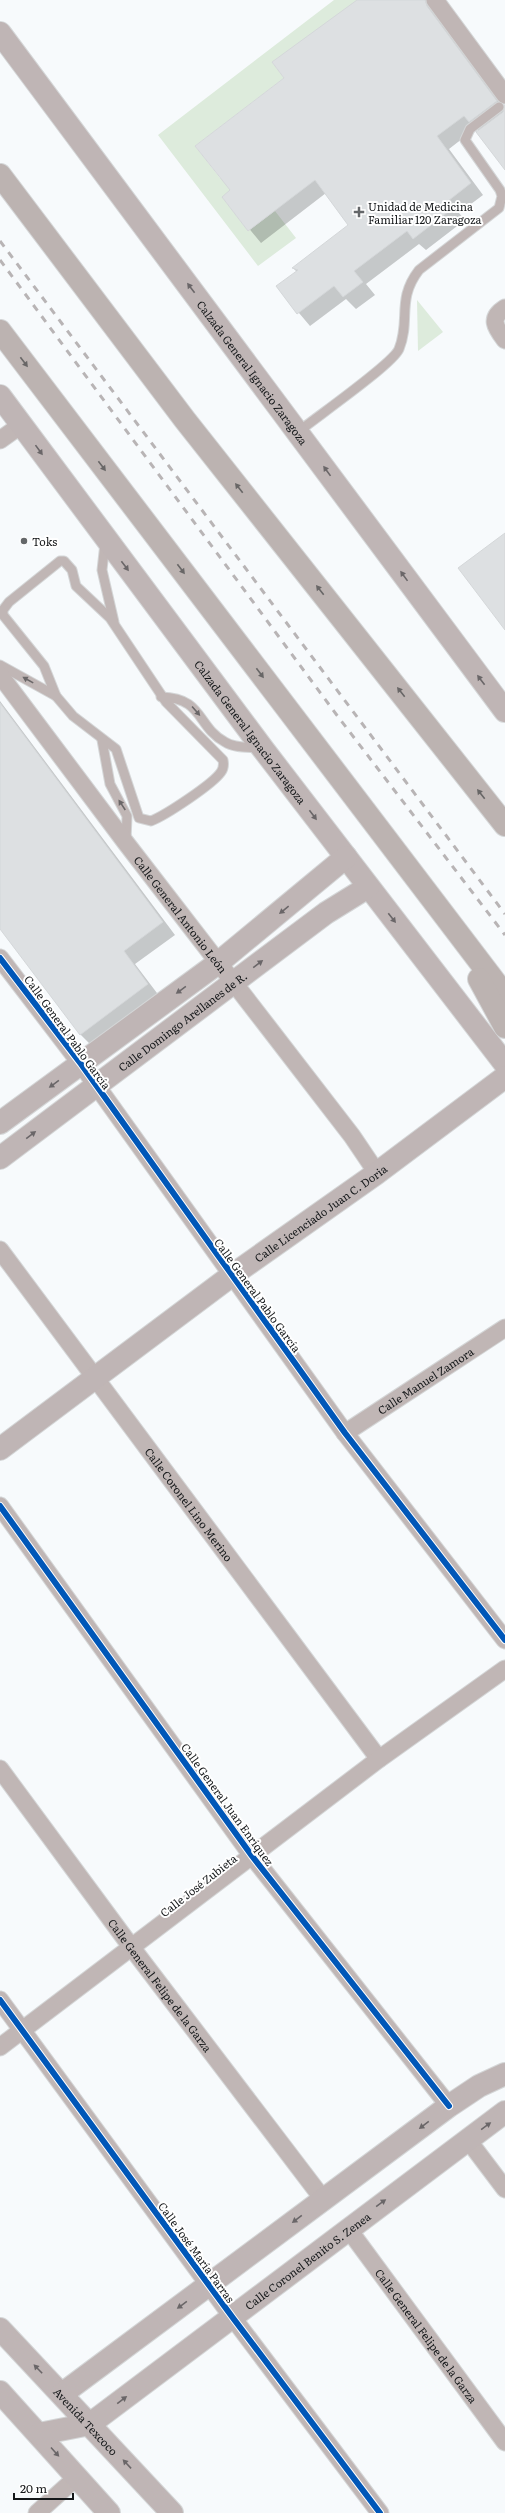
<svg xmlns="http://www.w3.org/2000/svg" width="505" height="2513" viewBox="0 0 505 2513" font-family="Literata,serif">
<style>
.green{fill:#ddebdc}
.shadow{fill:#0003}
.building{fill:#dde0e2;stroke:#d4d7d9}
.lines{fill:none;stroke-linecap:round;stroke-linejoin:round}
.lane-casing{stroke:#d4d6d7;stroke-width:11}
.street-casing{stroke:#d4d6d7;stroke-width:19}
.secondary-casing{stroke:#d4d6d7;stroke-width:24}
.highway-casing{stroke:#d4d6d7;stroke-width:24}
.lane{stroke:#c0b6b5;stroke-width:9}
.street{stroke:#c0b6b5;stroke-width:17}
.secondary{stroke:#bfb5b5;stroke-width:22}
.highway{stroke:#bcb3b1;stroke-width:22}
.rail{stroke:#b8b4b5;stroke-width:3;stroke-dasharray:7 7;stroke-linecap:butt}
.cycleway-casing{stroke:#fff;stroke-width:8}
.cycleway{stroke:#0057b8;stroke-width:6}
.oneway{fill:#6a6668}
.oneway2{fill:#686666}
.oneway3{fill:#6a6768}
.poi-dot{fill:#646769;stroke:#fff;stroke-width:1.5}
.labels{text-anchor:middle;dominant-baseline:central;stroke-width:4;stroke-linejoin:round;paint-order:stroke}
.poi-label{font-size:11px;fill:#15181a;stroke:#fff;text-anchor:start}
.street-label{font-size:11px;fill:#15181a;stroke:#fff}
</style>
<rect width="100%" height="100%" fill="#f7fafc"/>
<g class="green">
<polygon points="334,0 376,0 272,62 284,78 195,146 220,178 271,138 281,151 222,197 248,231 275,211 296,238 258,266 158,135"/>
<polygon points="417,300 443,332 418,351"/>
</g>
<g class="shadow">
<polygon points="366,0 428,0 439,19 505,109 505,160 476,128 449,149 483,195 459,213 465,220 426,250 419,244 366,284 375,295 356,309 346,299 310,326 277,287 297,272 293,268 350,225 326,193 261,243 223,197 231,191 286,78"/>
<polygon points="0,701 175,935 135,964 160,997 93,1047 80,1034 0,927"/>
</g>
<g class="building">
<polygon points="357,0 425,0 427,6 497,101 469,122 464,116 437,136 471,183 448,201 453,208 413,239 407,231 354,271 363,282 343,297 334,286 297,314 276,286 298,270 292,268 348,225 315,180 248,231 222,197 230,190 195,146 284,78 272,62"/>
<polygon points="504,105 505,105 505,170 476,132 503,112"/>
<polygon points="505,533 505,630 458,568"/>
<polygon points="0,703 163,922 124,951 148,984 80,1035 0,929"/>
</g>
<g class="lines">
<defs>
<g id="lane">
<path d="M298,432c17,-14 95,-68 101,-83 12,-30 -3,-49 20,-79l80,-62 3,-12 -2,-6 -35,-50 5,-11 29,-22"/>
<polyline points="105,543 102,570 114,622"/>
<path d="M60,561h4l8,9 4,16 34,32 56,84 57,58c1,5 1,8 -2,12 -8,12 -55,43 -70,49l-12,-3 -23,-69 -43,-33 -17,-20 -12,-30 -41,-51v-5l6,-8z"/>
<polyline points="0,665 56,696"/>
<path d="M161,697c43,1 35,29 64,45 9,6 23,5 34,6"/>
<polyline points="102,740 110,784 127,816 126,841"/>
</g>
<g id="street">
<polyline points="435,0 505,95"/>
<path d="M505,308c-16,10 -10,19 0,32"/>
<polyline points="0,440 21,425"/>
<path id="s1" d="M0,675l126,168 226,293 25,37"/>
<polyline points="0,958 81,1064 345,1433 505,1640"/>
<path id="s2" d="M0,1250l379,509"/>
<path id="s3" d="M345,1433l160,-105"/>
<polyline points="0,1506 252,1856 449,2106"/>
<path id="s4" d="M0,1769l132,179 191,251"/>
<polyline points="0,2000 233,2318 380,2513"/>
<polyline points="0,2047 379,1759 505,1669"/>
<polyline points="468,2140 505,2189"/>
<path id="s5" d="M349,2230l156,212"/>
<polyline points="37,2513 77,2477"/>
</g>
<g id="secondary">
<path id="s6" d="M0,33l505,678"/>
<path id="s7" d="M0,396l263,353 242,315"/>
<polyline points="0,1123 218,963 346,857"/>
<path id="s8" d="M0,1158l326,-245 42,-26"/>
<path id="s9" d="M0,1449l231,-173 146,-103 128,-96"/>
<path id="s10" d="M0,2329l172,184"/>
<polyline points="0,2392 109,2513"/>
<polyline points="62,2394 449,2106 479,2086 505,2074"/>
<path id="s11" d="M39,2434l51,-10 415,-312"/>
</g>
<g id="highway">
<polyline points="0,175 185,420 505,825"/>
<polyline points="0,331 505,995"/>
<polyline points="479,979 505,1027"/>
</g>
</defs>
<use href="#lane" class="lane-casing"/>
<use href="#street" class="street-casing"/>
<use href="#secondary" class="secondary-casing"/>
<use href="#highway" class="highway-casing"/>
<use href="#lane" class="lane"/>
<use href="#street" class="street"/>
<use href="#secondary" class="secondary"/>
<use href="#highway" class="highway"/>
<g class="rail">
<polyline points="0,241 505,914"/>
<polyline points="0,260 336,714 505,935"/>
</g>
<defs>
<g id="cycleway">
<polyline points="0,958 81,1064 345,1433 505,1640"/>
<polyline points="0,1506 252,1856 449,2106"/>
<polyline points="0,2000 233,2318 380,2513"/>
</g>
</defs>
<use href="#cycleway" class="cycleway-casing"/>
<use href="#cycleway" class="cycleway"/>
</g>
<defs><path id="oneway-solid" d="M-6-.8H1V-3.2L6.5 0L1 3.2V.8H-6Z"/></defs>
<g class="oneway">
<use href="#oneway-solid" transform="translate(191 288) rotate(-127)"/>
<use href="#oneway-solid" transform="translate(39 450) rotate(54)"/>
<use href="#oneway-solid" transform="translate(327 471) rotate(-126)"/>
<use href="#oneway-solid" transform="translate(125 566) rotate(53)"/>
<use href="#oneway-solid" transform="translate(404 576) rotate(-126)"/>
<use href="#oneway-solid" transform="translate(481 680) rotate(-127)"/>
<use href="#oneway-solid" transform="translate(313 815) rotate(53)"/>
<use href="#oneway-solid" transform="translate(284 910) rotate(141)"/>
<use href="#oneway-solid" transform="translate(392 918) rotate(52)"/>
<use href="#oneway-solid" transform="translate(258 964) rotate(-37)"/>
<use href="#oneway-solid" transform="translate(181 990) rotate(144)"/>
<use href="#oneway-solid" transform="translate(54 1084) rotate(144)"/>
<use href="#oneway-solid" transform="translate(31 1135) rotate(-37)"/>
<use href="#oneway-solid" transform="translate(424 2125) rotate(143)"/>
<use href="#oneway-solid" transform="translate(486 2126) rotate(-36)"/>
<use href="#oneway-solid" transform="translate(381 2203) rotate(-36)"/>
<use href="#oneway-solid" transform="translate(297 2219) rotate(143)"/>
<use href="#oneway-solid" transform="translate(182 2305) rotate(144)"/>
<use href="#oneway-solid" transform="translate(38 2369) rotate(-134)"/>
<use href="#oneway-solid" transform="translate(122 2400) rotate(-37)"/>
<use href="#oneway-solid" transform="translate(55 2452) rotate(48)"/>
<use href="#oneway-solid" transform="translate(127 2464) rotate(-133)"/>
</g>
<g class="oneway2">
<use href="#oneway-solid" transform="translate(24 362) rotate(53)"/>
<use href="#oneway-solid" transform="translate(102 466) rotate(53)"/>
<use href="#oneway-solid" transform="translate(239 488) rotate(-128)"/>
<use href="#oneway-solid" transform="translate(181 569) rotate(53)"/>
<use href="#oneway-solid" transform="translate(320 590) rotate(-128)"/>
<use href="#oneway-solid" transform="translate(260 673) rotate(53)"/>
<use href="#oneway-solid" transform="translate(401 692) rotate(-128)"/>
<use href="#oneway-solid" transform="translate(481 794) rotate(-128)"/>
</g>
<g class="oneway3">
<use href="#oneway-solid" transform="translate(28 680) rotate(-151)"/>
<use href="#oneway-solid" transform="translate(196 711) rotate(49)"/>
<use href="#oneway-solid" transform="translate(122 805) rotate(-123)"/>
</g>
<g class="poi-dot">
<path d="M357 206h4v4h4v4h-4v4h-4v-4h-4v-4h4z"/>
<circle cx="24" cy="541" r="4"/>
</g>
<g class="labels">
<g class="poi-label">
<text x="368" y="206">Unidad de Medicina<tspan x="368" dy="13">Familiar 120 Zaragoza</tspan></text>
<text x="32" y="541">Toks</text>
</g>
<g class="street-label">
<text stroke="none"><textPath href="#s6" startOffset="423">Calzada General Ignacio Zaragoza</textPath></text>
<text stroke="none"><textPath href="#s7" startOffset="419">Calzada General Ignacio Zaragoza</textPath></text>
<text stroke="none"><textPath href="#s1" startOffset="300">Calle General Antonio León</textPath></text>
<text stroke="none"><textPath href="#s8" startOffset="228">Calle Domingo Arellanes de R.</textPath></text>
<text transform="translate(68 1032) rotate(54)">Calle General Pablo García</text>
<text stroke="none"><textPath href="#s9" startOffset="398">Calle Licenciado Juan C. Doria</textPath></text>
<text transform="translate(258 1295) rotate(54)">Calle General Pablo García</text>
<text stroke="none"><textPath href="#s3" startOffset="96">Calle Manuel Zamora</textPath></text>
<text stroke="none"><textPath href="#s2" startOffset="317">Calle Coronel Lino Merino</textPath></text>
<text transform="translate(228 1804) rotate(54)">Calle General Juan Enríquez</text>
<text transform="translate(198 1885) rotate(-38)">Calle José Zubieta</text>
<text stroke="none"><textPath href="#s4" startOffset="269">Calle General Felipe de la Garza</textPath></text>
<text transform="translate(197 2252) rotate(54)">Calle José María Parras</text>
<text stroke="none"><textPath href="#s11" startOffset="324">Calle Coronel Benito S. Zenea</textPath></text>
<text stroke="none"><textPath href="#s5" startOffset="131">Calle General Felipe de la Garza</textPath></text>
<text stroke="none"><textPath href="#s10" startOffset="126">Avenida Texcoco</textPath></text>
</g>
</g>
<path d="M14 2493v6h59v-6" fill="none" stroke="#15181a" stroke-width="2"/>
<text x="20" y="2493" font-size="12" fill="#15181a" stroke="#ffffff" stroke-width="3" paint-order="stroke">20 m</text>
</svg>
